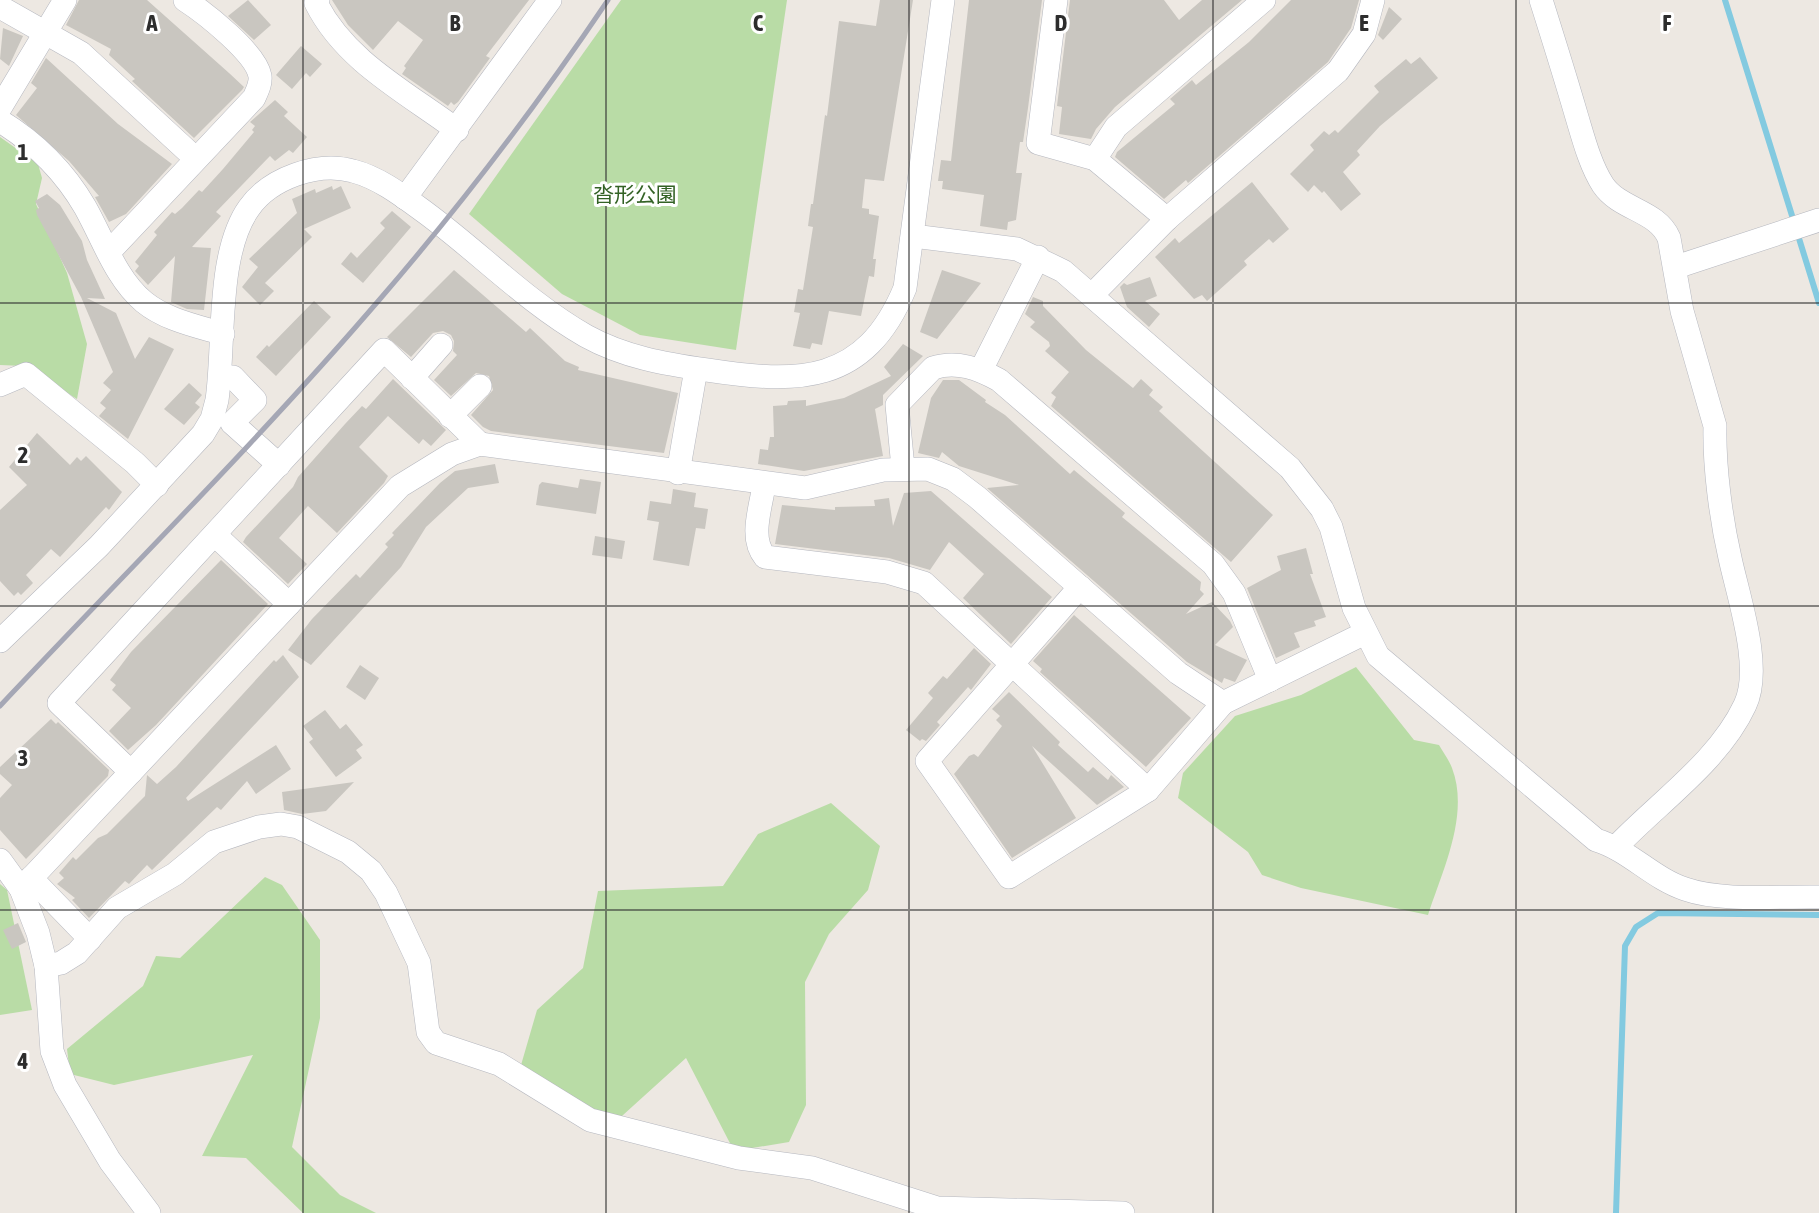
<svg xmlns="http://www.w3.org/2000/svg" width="1819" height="1213" viewBox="0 0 1819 1213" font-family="'Asap Condensed','Noto Sans JP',sans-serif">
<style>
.green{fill:#b9dca6}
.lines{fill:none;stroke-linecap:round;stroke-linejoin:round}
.stream{stroke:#83cae0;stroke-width:6}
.building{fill:#c9c6c0}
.street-casing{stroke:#b5b7bf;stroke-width:24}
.street{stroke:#fff;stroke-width:23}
.rail{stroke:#a5a7b5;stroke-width:5}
.grid{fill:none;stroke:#2d2d2d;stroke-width:2;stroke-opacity:0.55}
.labels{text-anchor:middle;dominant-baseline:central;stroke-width:6;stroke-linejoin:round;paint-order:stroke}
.park-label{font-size:21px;fill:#336225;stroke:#fff}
.grid-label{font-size:23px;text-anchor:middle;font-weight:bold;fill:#2d2d2d;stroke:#fff;stroke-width:6;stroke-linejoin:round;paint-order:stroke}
</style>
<rect width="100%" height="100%" fill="#ede8e2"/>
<g class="green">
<polygon points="621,0 787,0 736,350 640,335 562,294 469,214"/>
<polygon points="0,137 38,164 42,178 36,204 67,273 87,344 77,399 24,366 0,365"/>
<path d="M1356,667l58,73 25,5c4,7 10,15 13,23 18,47 -10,103 -24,147l-127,-27 -39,-13 -14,-23 -70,-54 5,-25 52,-57 66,-21z"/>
<polygon points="831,803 880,846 868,890 829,934 805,982 806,1105 789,1142 734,1151 686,1058 612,1125 519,1072 537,1010 583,968 598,891 723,886 758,834"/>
<polygon points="265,877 282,885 320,940 320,1018 292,1147 340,1195 376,1213 303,1213 246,1158 202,1156 253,1055 114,1085 70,1074 67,1049 143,986 156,956 180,958"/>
<polygon points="0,884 7,890 32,1010 0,1015"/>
</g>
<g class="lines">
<g class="stream">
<polyline points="1725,0 1794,222"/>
<polyline points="1797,232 1819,303"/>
<polyline points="1616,1213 1625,946 1636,927 1658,913 1819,915"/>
</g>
</g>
<g class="building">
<polygon points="79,0 147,0 229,73 244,87 242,90 194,138 132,81 135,79 109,55 111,49 66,25"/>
<polygon points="248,0 271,25 254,40 228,16"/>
<polygon points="332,0 529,0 486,56 490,58 458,102 454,105 451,102 448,106 402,74 406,68 404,66 423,40 398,21 373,50 348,25"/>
<polygon points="880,0 913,0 884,181 865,179 862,208 869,209 869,214 879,216 873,259 876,259 874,277 869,276 861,316 829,311 822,345 812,343 810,349 793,346 800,313 794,312 798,289 803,290 813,227 808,226 811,204 813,204 825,115 827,116 839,21 876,26"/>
<polygon points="969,0 1042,0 1028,108 1023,142 1020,142 1016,173 1022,173 1016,220 1008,222 1007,230 980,226 984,195 942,189 943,181 938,181 941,160 951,161"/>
<polygon points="1070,0 1164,0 1179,20 1202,0 1242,0 1115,107 1096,129 1091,139 1059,134 1062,107 1057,106"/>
<polygon points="1291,0 1359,0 1351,28 1328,62 1188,183 1186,180 1164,199 1115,157 1117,152 1175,104 1170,99 1192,80 1196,85 1249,42"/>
<polygon points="1389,7 1402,19 1383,40 1378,35"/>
<polygon points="3,28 23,36 9,66 0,59"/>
<polygon points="301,46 322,64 310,77 306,73 292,89 276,75"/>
<polygon points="1420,57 1438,78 1380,126 1357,151 1360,155 1343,172 1361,194 1341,211 1324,191 1322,193 1314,185 1308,192 1290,174 1314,150 1310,145 1324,131 1329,135 1335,130 1338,133 1379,92 1374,86 1406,59 1411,64"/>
<polygon points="46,58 118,124 172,164 126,214 109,222 95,197 99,196 69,161 16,115 37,88 31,83"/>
<polygon points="275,100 288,112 284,116 307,137 293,153 289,150 275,161 270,156 216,212 221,216 192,247 211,248 204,310 187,309 171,302 175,256 148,285 135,271 139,266 135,262 157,235 154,232 172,212 175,214 182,208 199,190 202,192 223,169 254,132 252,130 255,126 250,122"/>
<polygon points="1252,182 1289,229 1273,243 1269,239 1244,261 1247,265 1207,301 1202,295 1194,299 1155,257 1175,238 1179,243"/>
<polygon points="332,186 333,190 341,186 351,208 304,229 312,237 265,283 274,291 260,305 242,287 258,267 249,259 297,213 292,199 315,189 316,193"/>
<polygon points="47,194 60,205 82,241 87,260 105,299 87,298 116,313 135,359 149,337 174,349 128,439 99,416 106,408 100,403 111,390 103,383 113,372 81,297 37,215 36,210 39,208 35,201"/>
<polygon points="392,211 411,227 363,283 341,264 351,252 357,258 385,228 380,223"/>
<polygon points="454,270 526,332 530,328 565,361 579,367 578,370 678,393 664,453 491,431 483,427 471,415 493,390 489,376 476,373 451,396 434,380 457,355 453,351 454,341 451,335 443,331 433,333 411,357 387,337"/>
<polygon points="942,270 981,283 937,339 920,332"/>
<polygon points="1150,277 1157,296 1145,301 1160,314 1149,327 1127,307 1120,287 1124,283 1127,285"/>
<polygon points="1033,297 1043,301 1043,306 1086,350 1133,388 1141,379 1153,390 1149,395 1163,407 1159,411 1273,515 1231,562 1051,406 1056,397 1051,393 1069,372 1045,351 1050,346 1049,342 1030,327 1035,322 1025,314"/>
<polygon points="314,301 331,317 276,376 256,357 267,345 269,347"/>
<polygon points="903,344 923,356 883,395 883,405 875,409 883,456 804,471 758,464 760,449 768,450 770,437 774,437 773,406 787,405 788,401 806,400 806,406 844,398 891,376 884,367"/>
<polygon points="393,379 446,430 431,446 423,439 419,444 388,416 359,447 388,476 384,483 337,533 308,506 279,538 307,564 288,584 243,542 246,537 293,487 298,477 345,424 362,406 366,409"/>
<polygon points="943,380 959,380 986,400 985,402 1005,415 1070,474 1074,470 1125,513 1122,517 1201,582 1200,590 1204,594 1186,614 1212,602 1230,621 1233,627 1215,645 1247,660 1235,682 1224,678 1222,683 1187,662 987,488 1019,485 959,466 942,452 939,458 918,453 931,398"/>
<polygon points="189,383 202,395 195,403 200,407 184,425 164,409"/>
<polygon points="37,433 70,465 77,457 81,461 86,456 122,492 109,510 106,507 60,557 51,549 26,575 33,583 21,595 18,592 14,596 0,581 0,510 27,485 9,467"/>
<polygon points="495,464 499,483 468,488 426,527 401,567 311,665 288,650 312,619 356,574 360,578 388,547 385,544 394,535 392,533 440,483 455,471"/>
<polygon points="580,479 601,482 596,514 536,505 539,485 542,482 578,488"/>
<polygon points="673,489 696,493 694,507 708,509 705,529 696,528 689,566 653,560 659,522 647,520 650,501 671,504"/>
<polygon points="931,491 1052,597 1011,644 963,598 984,574 949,542 930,570 889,558 775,544 782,505 835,510 835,507 875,506 874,500 889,498 893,526 904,493"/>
<polygon points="595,536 625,541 622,559 592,555"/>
<polygon points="1306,548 1313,574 1310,574 1326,617 1314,621 1316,626 1294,633 1300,647 1276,658 1247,588 1281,570 1277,556"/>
<polygon points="221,560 268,604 156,725 128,750 109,731 131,708 112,690 116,685 110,680 131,652"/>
<polygon points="1074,615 1191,718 1146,767 1040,672 1042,669 1033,661"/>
<polygon points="974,648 991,664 971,690 968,687 937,722 940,725 926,741 922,739 920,741 906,730 933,698 928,693 943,676 947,679"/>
<polygon points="283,655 299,677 186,798 188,801 276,745 291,769 256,794 247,781 221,810 217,807 152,870 147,865 129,884 125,881 89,918 72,900 75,898 57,884 64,878 59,873 73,857 76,860 98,838 107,834 145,796 147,775 157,784 176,767 274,660 276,662"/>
<polygon points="360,665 379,678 365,700 346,687"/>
<polygon points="1009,692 1060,742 1058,745 1088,772 1093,767 1108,780 1111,775 1124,787 1097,805 1032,746 1076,818 1012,858 954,774 969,756 974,754 978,757 1002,726 996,720 1000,716 992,709"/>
<polygon points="325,710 340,729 346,724 363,745 356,750 362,758 336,777 309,742 313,739 303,726"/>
<polygon points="51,719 56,724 58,722 109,770 108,776 26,859 0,830 0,798 12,785 0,774 0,767"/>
<polygon points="354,782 326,811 302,814 284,810 282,792"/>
<polygon points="18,923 26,942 12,949 3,930"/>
</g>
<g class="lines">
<defs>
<g id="street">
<path d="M318,0l-2,3c29,58 90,89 141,127"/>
<polyline points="1056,0 1038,143 1095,159 1167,219"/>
<path d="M1541,0c12,38 24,76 35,114 7,23 14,51 27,71 17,25 54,25 66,53l13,73 33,115c-1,40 6,93 15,132 8,38 33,110 15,147 -26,56 -86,97 -128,141"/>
<polyline points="0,7 81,53 195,158"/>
<polyline points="0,108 65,0"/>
<path d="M0,121c36,22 64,50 85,86 18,32 31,72 59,95 22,18 53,24 79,32"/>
<polyline points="1095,159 1116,127 1264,0"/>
<polyline points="405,198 550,0"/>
<path d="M913,236l104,13 46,22 227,197 32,41 9,18 23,81 24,48 218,184c33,10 56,38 89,49 37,13 94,7 134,8"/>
<path d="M109,252l145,-154c3,-7 7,-14 6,-22 -4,-23 -55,-63 -75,-76"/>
<polyline points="1676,267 1819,220"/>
<polyline points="1092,295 1167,219 1338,71 1364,34 1373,0"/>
<polyline points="981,370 1038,257"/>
<polyline points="220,377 233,377 255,400 232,423 279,465"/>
<polyline points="412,378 441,345"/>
<polyline points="0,385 26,374 135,463 157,485"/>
<polyline points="450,416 480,386"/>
<path d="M903,468l-6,-63 36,-37c24,-8 46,1 66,12l214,184 21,29 36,87"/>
<polyline points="678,473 696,369"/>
<path d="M764,485c-3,22 -15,53 1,72l122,15 37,11 224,207"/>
<polyline points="215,535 289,604"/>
<polyline points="1080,587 927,761 1009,877 1148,790 1223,703 1365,633"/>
<path d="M0,641l99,-95 104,-112 9,-15 5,-19c8,-55 -1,-146 32,-192 21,-30 69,-47 104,-37 27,7 51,26 73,42 54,40 102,90 160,123 38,21 79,28 121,34 91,14 158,15 198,-82l38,-288"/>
<polyline points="131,772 59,703 384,350 480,444"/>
<polyline points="0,860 21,889 38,933 46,966 52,1051 65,1085 110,1161 149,1213"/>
<polyline points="31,878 90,939"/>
<polyline points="21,889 400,486 452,454 480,444 805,488 883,470 928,469 953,479 977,497 1178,673 1223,703"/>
<polyline points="46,966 61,963 77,953 117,908 175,874 214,842 259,827 281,824 298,827 348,852 371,871 386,893 419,963 428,1032 436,1043 499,1064 590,1120 739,1158 812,1168 937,1208 1123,1213"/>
</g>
</defs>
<use href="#street" class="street-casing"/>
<use href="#street" class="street"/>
<path class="rail" d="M0,706c127,-135 259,-266 380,-407 82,-95 158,-195 228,-299"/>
</g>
<path class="grid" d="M303,0v1213M606,0v1213M909,0v1213M1213,0v1213M1516,0v1213M0,303h1819M0,606h1819M0,910h1819"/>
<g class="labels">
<g class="park-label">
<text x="635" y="194">沓形公園</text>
</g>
</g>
<g class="grid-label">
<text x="152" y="31">A</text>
<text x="455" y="31">B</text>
<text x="758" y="31">C</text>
<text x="1061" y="31">D</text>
<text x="1364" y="31">E</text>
<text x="1667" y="31">F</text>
<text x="23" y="160">1</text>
<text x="23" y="463">2</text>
<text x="23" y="766">3</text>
<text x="23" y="1069">4</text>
</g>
</svg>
